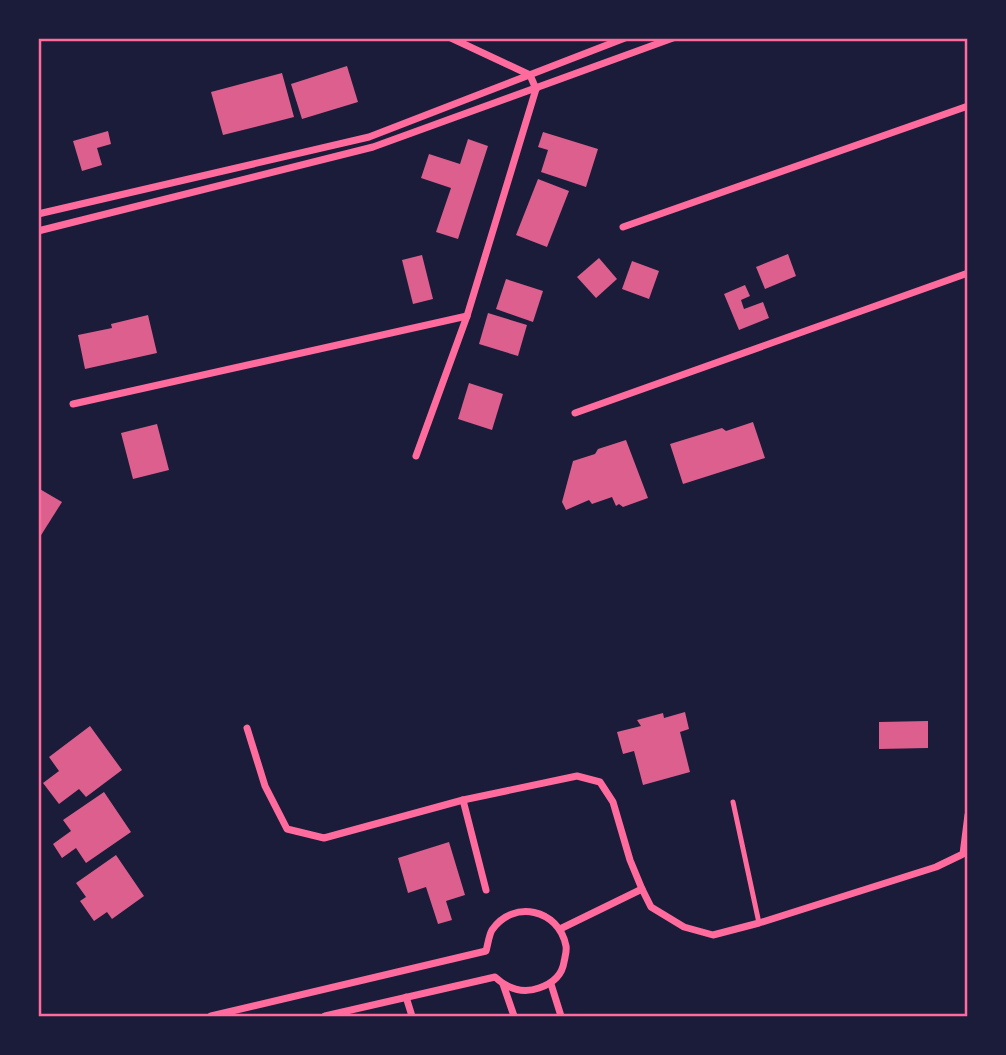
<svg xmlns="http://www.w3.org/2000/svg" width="1006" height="1055" viewBox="0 0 1006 1055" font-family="'Varela Round',sans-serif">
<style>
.building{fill:#dd5f8e}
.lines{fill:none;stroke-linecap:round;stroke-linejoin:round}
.service{stroke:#ff6b9d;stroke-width:5}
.minor{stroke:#ff6b9d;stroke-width:7}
.neatline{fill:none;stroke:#ff6b9d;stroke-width:2.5}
</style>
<rect width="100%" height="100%" fill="#1b1b3a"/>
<g class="building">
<polygon points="347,66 358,102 302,119 291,84"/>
<polygon points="282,73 294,117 223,135 211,92"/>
<polygon points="108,131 111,144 97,148 102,165 82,171 73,141"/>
<polygon points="543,132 598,149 586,187 541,172 548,150 538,147"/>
<polygon points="468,139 488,146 458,239 436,232 451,188 421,178 429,154 460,164"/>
<polygon points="538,179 569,191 547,247 516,235"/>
<polygon points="788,254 796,276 765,289 756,267"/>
<polygon points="422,255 433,299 413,304 402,260"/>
<polygon points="599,258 617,279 596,298 577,277"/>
<polygon points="632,261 659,271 649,299 622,289"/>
<polygon points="506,279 543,291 533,322 496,309"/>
<polygon points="745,285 750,296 741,300 744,309 763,302 769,318 739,330 724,294"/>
<polygon points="488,313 527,325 518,356 479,344"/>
<polygon points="148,315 157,353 85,369 78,335 112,328 111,324"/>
<polygon points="469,383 503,394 492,430 458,419"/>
<polygon points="753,422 765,458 683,484 670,444 722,428 726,431"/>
<polygon points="157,424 169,470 133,479 121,433"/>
<polygon points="626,440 648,498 623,507 619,504 616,506 612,497 592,504 589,500 566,510 562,502 573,461 595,454 598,449"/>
<polygon points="38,488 62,502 38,540"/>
<polygon points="685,712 689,729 680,732 690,772 643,785 634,751 623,754 617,732 641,726 637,720 663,713 664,718"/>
<polygon points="928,721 928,748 879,749 879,722"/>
<polygon points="90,726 122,770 86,797 79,789 59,804 43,783 59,771 49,757"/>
<polygon points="104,792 131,832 86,863 76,848 62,858 53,844 71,831 63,820"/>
<polygon points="449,842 465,895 446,901 452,920 438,924 426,887 408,893 398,858"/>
<polygon points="116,855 144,896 112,919 107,912 94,921 80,901 86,897 76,883"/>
</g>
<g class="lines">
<polyline class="service" points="733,802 759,923"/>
<g class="minor">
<polyline points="451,38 530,75 536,89"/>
<polyline points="38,214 369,137 625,38"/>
<polyline points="623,227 968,106"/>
<polyline points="38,231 373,147 673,38"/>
<polyline points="73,404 467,316"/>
<polyline points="575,413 968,273"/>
<polyline points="416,456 467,316 536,89"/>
<polyline points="247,728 265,786 287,829 324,838 463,800 577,776 600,782 613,802 630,860 642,889 651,907 684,927 713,935 759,923 936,867 963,854 968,815"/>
<polyline points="463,800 486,890"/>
<polyline points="560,929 642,889"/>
<polyline points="503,984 514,1016"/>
<polyline points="551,984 561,1016"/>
<polyline points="406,997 412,1016"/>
<path d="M211,1016l275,-65c2,-7 3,-16 6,-21 21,-31 67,-21 74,16 1,5 -1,11 -2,16 -2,14 -13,22 -25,26 -17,6 -31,1 -44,-11l-170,39"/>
</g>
</g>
<rect width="1006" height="1055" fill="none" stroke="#1b1b3a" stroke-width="80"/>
<rect x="40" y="40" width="926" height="975" class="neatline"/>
</svg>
